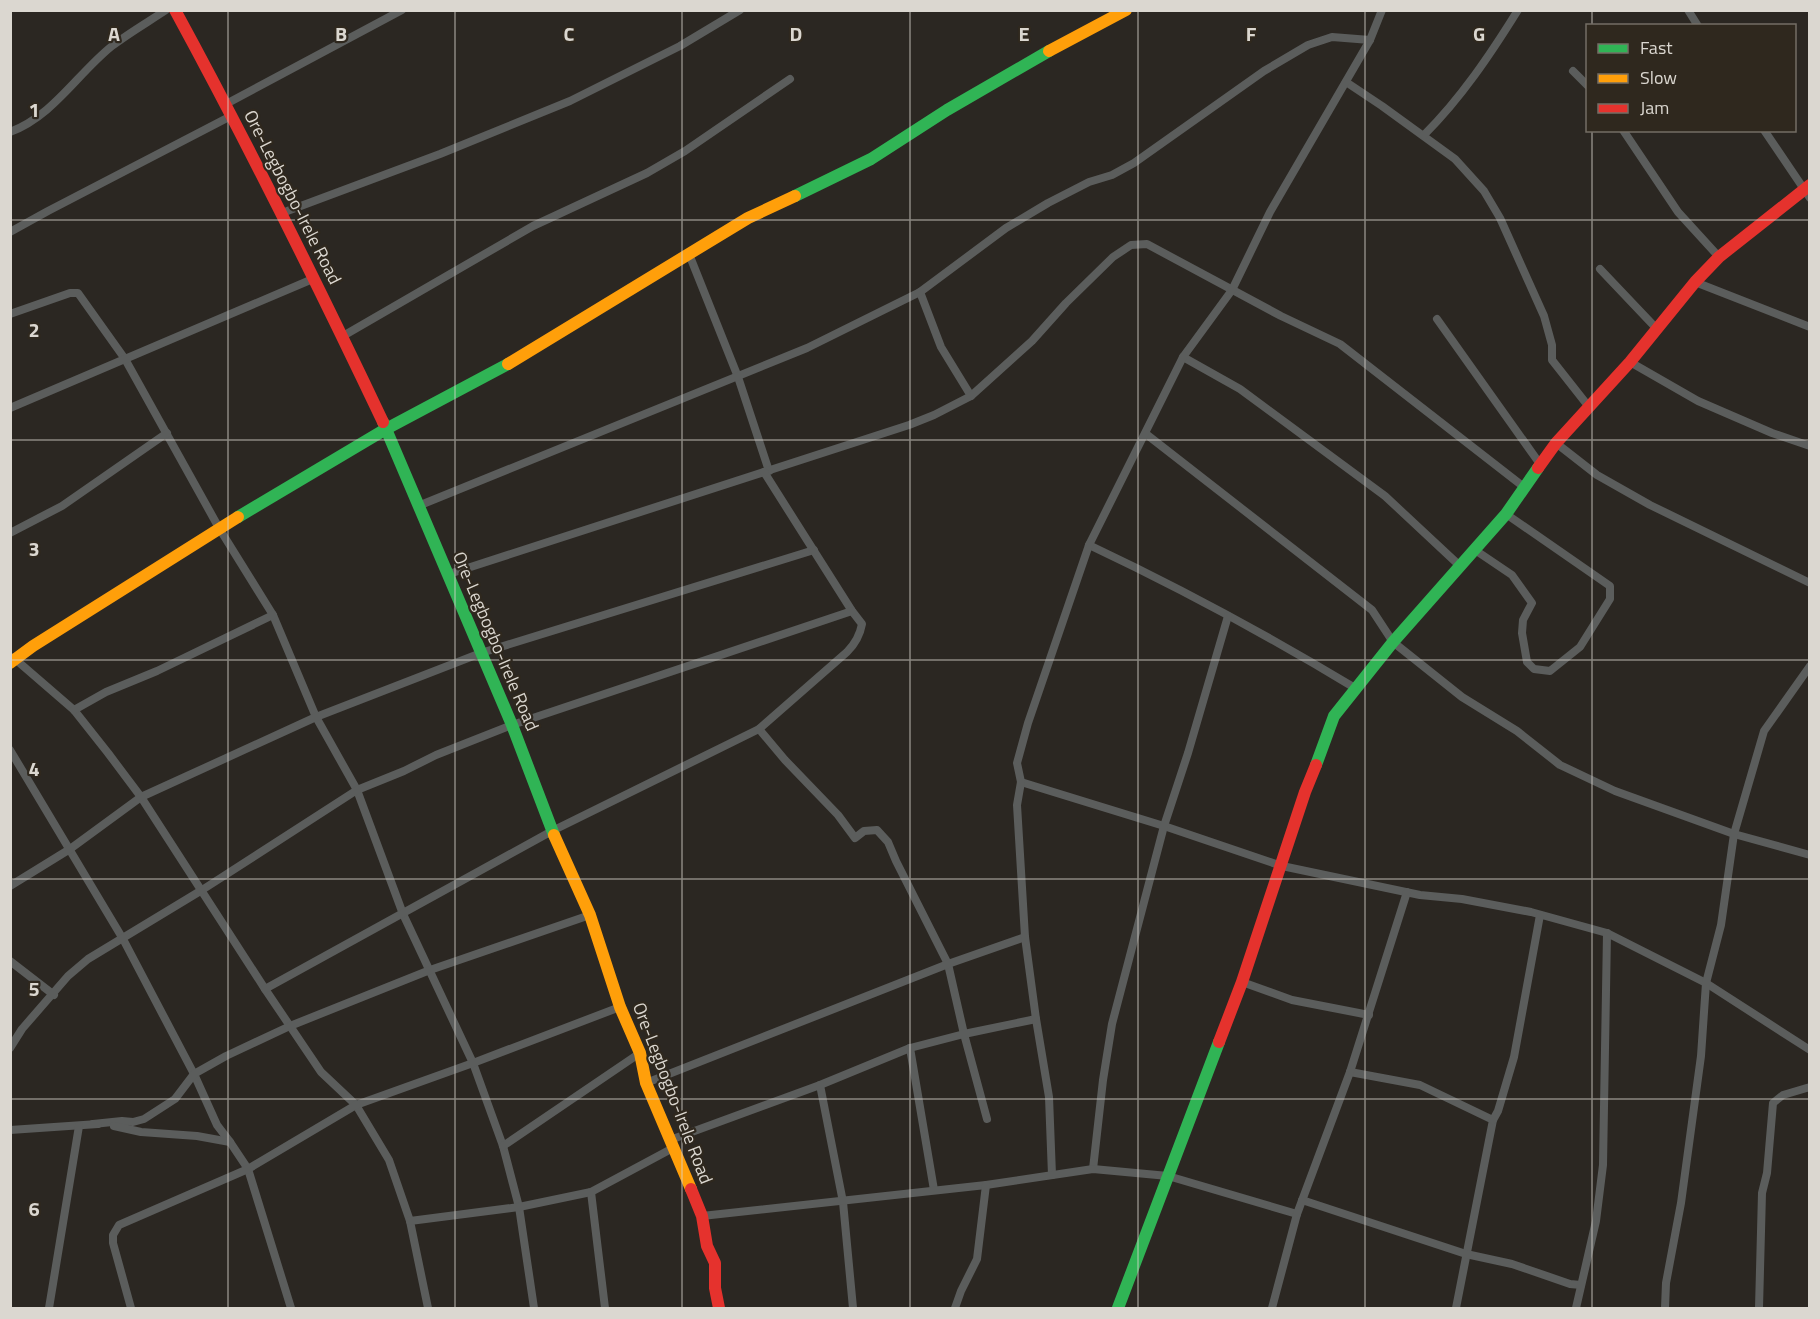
<svg xmlns="http://www.w3.org/2000/svg" width="1820" height="1319" viewBox="0 0 1820 1319" font-family="'Titillium Web',sans-serif">
<style>
.lines{fill:none;stroke-linecap:round;stroke-linejoin:round}
.street{stroke:#5b5d5c;stroke-width:8}
.fast{stroke:#30b455;stroke-width:12}
.slow{stroke:#ff9f0a;stroke-width:12}
.jam{stroke:#e5322d;stroke-width:12}
.grid{fill:none;stroke:#dbd7d0;stroke-width:1.5;stroke-opacity:0.55}
.labels{text-anchor:middle;dominant-baseline:central;stroke-width:4.5;stroke-linejoin:round;paint-order:stroke}
.street-label{font-size:18px;fill:#dbd7d0;stroke:#2f281e}
.grid-label{font-size:20px;text-anchor:middle;font-weight:bold;fill:#dbd7d0;stroke:#2f281e;stroke-width:4.5;stroke-linejoin:round;paint-order:stroke}
</style>
<rect width="100%" height="100%" fill="#2b2722"/>
<g class="lines">
<g class="street">
<polyline points="1688,10 1698,26"/>
<polyline points="1573,71 1588,86"/>
<polyline points="1346,82 1382,106 1455,159 1484,191 1500,218 1544,316 1552,345 1552,360 1589,407"/>
<polyline points="226,104 402,10"/>
<polyline points="1623,130 1678,212 1719,257"/>
<polyline points="1764,130 1810,198"/>
<path d="M10,132c43,-16 67,-58 102,-86 17,-13 36,-24 54,-36"/>
<path d="M1424,135c37,-37 66,-80 94,-125"/>
<polyline points="282,213 440,154 570,101 680,46 740,10"/>
<polyline points="10,232 48,211 231,116"/>
<polyline points="689,254 738,377 769,471"/>
<polyline points="1600,269 1656,328"/>
<polyline points="1695,282 1810,327"/>
<polyline points="920,292 941,347 971,396"/>
<polyline points="10,314 70,293 78,293 125,359 219,528 273,615 316,717 357,790 403,914 473,1063 503,1146 519,1207 534,1308"/>
<polyline points="1437,319 1540,464"/>
<polyline points="343,336 533,226 647,173 685,151 790,79"/>
<polyline points="1183,357 1240,389 1385,496 1460,566"/>
<polyline points="1630,362 1698,401 1772,433 1810,446"/>
<polyline points="10,408 315,278"/>
<polyline points="1146,434 1372,610 1393,642 1462,697 1517,731 1560,765 1615,791 1734,834 1810,855"/>
<polyline points="1556,443 1597,475 1650,505 1810,583"/>
<polyline points="418,506 807,348 920,292 1006,228 1048,203 1089,182 1112,175 1134,163 1264,71 1308,45 1332,37 1370,40"/>
<polyline points="10,533 62,506 167,433"/>
<path d="M1089,545c91,43 180,91 266,143"/>
<polyline points="1475,550 1512,575 1532,603 1523,620 1522,633 1527,662 1534,669 1550,671 1580,647 1610,599 1610,586 1506,514"/>
<polyline points="449,574 909,425 934,415 971,396 1032,341 1066,303 1113,257 1131,245 1147,244 1281,316 1340,344 1524,487"/>
<polyline points="11,657 15,659 74,710 108,753 141,797 265,989 321,1072 356,1105 389,1160 410,1221 428,1308"/>
<polyline points="74,710 106,692 157,671 273,615"/>
<polyline points="759,729 785,760 838,815 855,838 864,831 877,830 888,842 896,861 948,964 964,1034 987,1119"/>
<polyline points="10,750 123,939 194,1074 217,1125 230,1142"/>
<polyline points="1021,782 1164,826 1282,866 1420,895 1462,899 1531,912 1607,933 1706,983 1810,1050"/>
<polyline points="10,886 70,849 141,797 316,717 481,653 814,550"/>
<polyline points="10,961 54,995"/>
<polyline points="1242,982 1292,1000 1369,1015"/>
<path d="M265,989l287,-158 207,-102 88,-77c8,-8 13,-17 15,-28l-10,-13 -88,-139"/>
<polyline points="10,1048 22,1029 68,976 88,959 202,890 357,790 404,771 436,755 512,725 852,611"/>
<polyline points="910,1048 934,1190"/>
<polyline points="1350,1072 1420,1085 1493,1120 1456,1308"/>
<polyline points="646,1083 948,964 1025,937"/>
<polyline points="820,1085 843,1202 853,1308"/>
<polyline points="1493,1120 1498,1111 1514,1057 1540,915"/>
<polyline points="93,1124 122,1121 133,1122 144,1119 175,1099 194,1074 226,1056 290,1026 430,970 590,915"/>
<polyline points="114,1126 141,1132 197,1136 230,1142 248,1169 291,1308"/>
<polyline points="10,1130 98,1124"/>
<polyline points="670,1140 820,1085 910,1048 964,1034 1036,1019"/>
<polyline points="503,1146 640,1053"/>
<polyline points="1093,1169 1103,1080 1112,1024 1164,826 1188,753 1228,616"/>
<polyline points="1052,1175 1049,1097 1036,1019 1025,937 1017,805 1021,782 1017,763 1028,723 1089,545 1183,357 1232,290 1270,212 1370,40 1382,10"/>
<polyline points="591,1192 605,1308"/>
<polyline points="1302,1200 1466,1254 1512,1264 1570,1284 1581,1285"/>
<polyline points="702,1216 986,1185 1093,1169 1168,1176 1297,1214"/>
<polyline points="410,1221 519,1207 591,1192 673,1148"/>
<polyline points="49,1308 79,1126"/>
<polyline points="131,1308 113,1243 113,1235 119,1225 248,1169 356,1105 473,1063 620,1007"/>
<polyline points="955,1308 961,1291 977,1259 986,1185"/>
<polyline points="1272,1308 1297,1214 1350,1072 1407,892"/>
<polyline points="1576,1308 1596,1221 1603,1165 1607,933"/>
<polyline points="1665,1308 1666,1283 1681,1203 1701,1056 1706,983 1721,925 1734,834 1764,731 1810,666"/>
<polyline points="1759,1308 1762,1193 1767,1173 1773,1103 1783,1095 1810,1087"/>
</g>
<g class="fast">
<polyline points="795,196 871,159 947,110 1049,51"/>
<polyline points="383,422 512,725 554,835"/>
<polyline points="238,517 386,429 508,364"/>
<polyline points="1316,765 1334,716 1393,642 1506,514 1538,468"/>
<polyline points="1118,1308 1219,1042"/>
</g>
<g class="slow">
<polyline points="1049,51 1126,10"/>
<polyline points="508,364 748,218 795,196"/>
<polyline points="10,663 33,646 238,517"/>
<polyline points="554,835 590,915 620,1007 640,1053 646,1083 691,1189"/>
</g>
<g class="jam">
<path d="M175,10c74,136 142,273 208,412"/>
<polyline points="1538,468 1556,443 1630,362 1695,282 1719,257 1810,185"/>
<polyline points="1219,1042 1242,982 1305,792 1316,765"/>
<polyline points="691,1189 702,1216 707,1246 715,1263 715,1288 719,1308"/>
</g>
</g>
<path class="grid" d="M228,10v1298M455,10v1298M682,10v1298M910,10v1298M1138,10v1298M1365,10v1298M1592,10v16M1592,130v1178M10,220h1800M10,440h1800M10,660h1800M10,879h1800M10,1099h1800"/>
<g class="labels">
<g class="street-label">
<text transform="translate(293 197) rotate(63)">Ore-Legbogbo-Irele Road</text>
<text transform="translate(496 641) rotate(67)">Ore-Legbogbo-Irele Road</text>
<text transform="translate(673 1093) rotate(69)">Ore-Legbogbo-Irele Road</text>
</g>
</g>
<g class="grid-label">
<text x="114" y="41">A</text>
<text x="341" y="41">B</text>
<text x="569" y="41">C</text>
<text x="796" y="41">D</text>
<text x="1024" y="41">E</text>
<text x="1251" y="41">F</text>
<text x="1479" y="41">G</text>
<text x="34" y="117">1</text>
<text x="34" y="337">2</text>
<text x="34" y="556">3</text>
<text x="34" y="776">4</text>
<text x="34" y="996">5</text>
<text x="34" y="1216">6</text>
</g>
<rect width="1820" height="1319" fill="none" stroke="#dbd7d0" stroke-width="24"/>
<rect x="1586" y="24" width="210" height="108" fill="#2f281e" stroke="#746e65" stroke-width="1.5"/>
<rect x="1598" y="44" width="30" height="9" fill="#30b455" stroke="#746e65" stroke-width="1.5"/>
<text x="1640" y="54" font-size="18" fill="#dbd7d0">Fast</text>
<rect x="1598" y="74" width="30" height="9" fill="#ff9f0a" stroke="#746e65" stroke-width="1.5"/>
<text x="1640" y="84" font-size="18" fill="#dbd7d0">Slow</text>
<rect x="1598" y="104" width="30" height="9" fill="#e5322d" stroke="#746e65" stroke-width="1.5"/>
<text x="1640" y="114" font-size="18" fill="#dbd7d0">Jam</text>
</svg>
